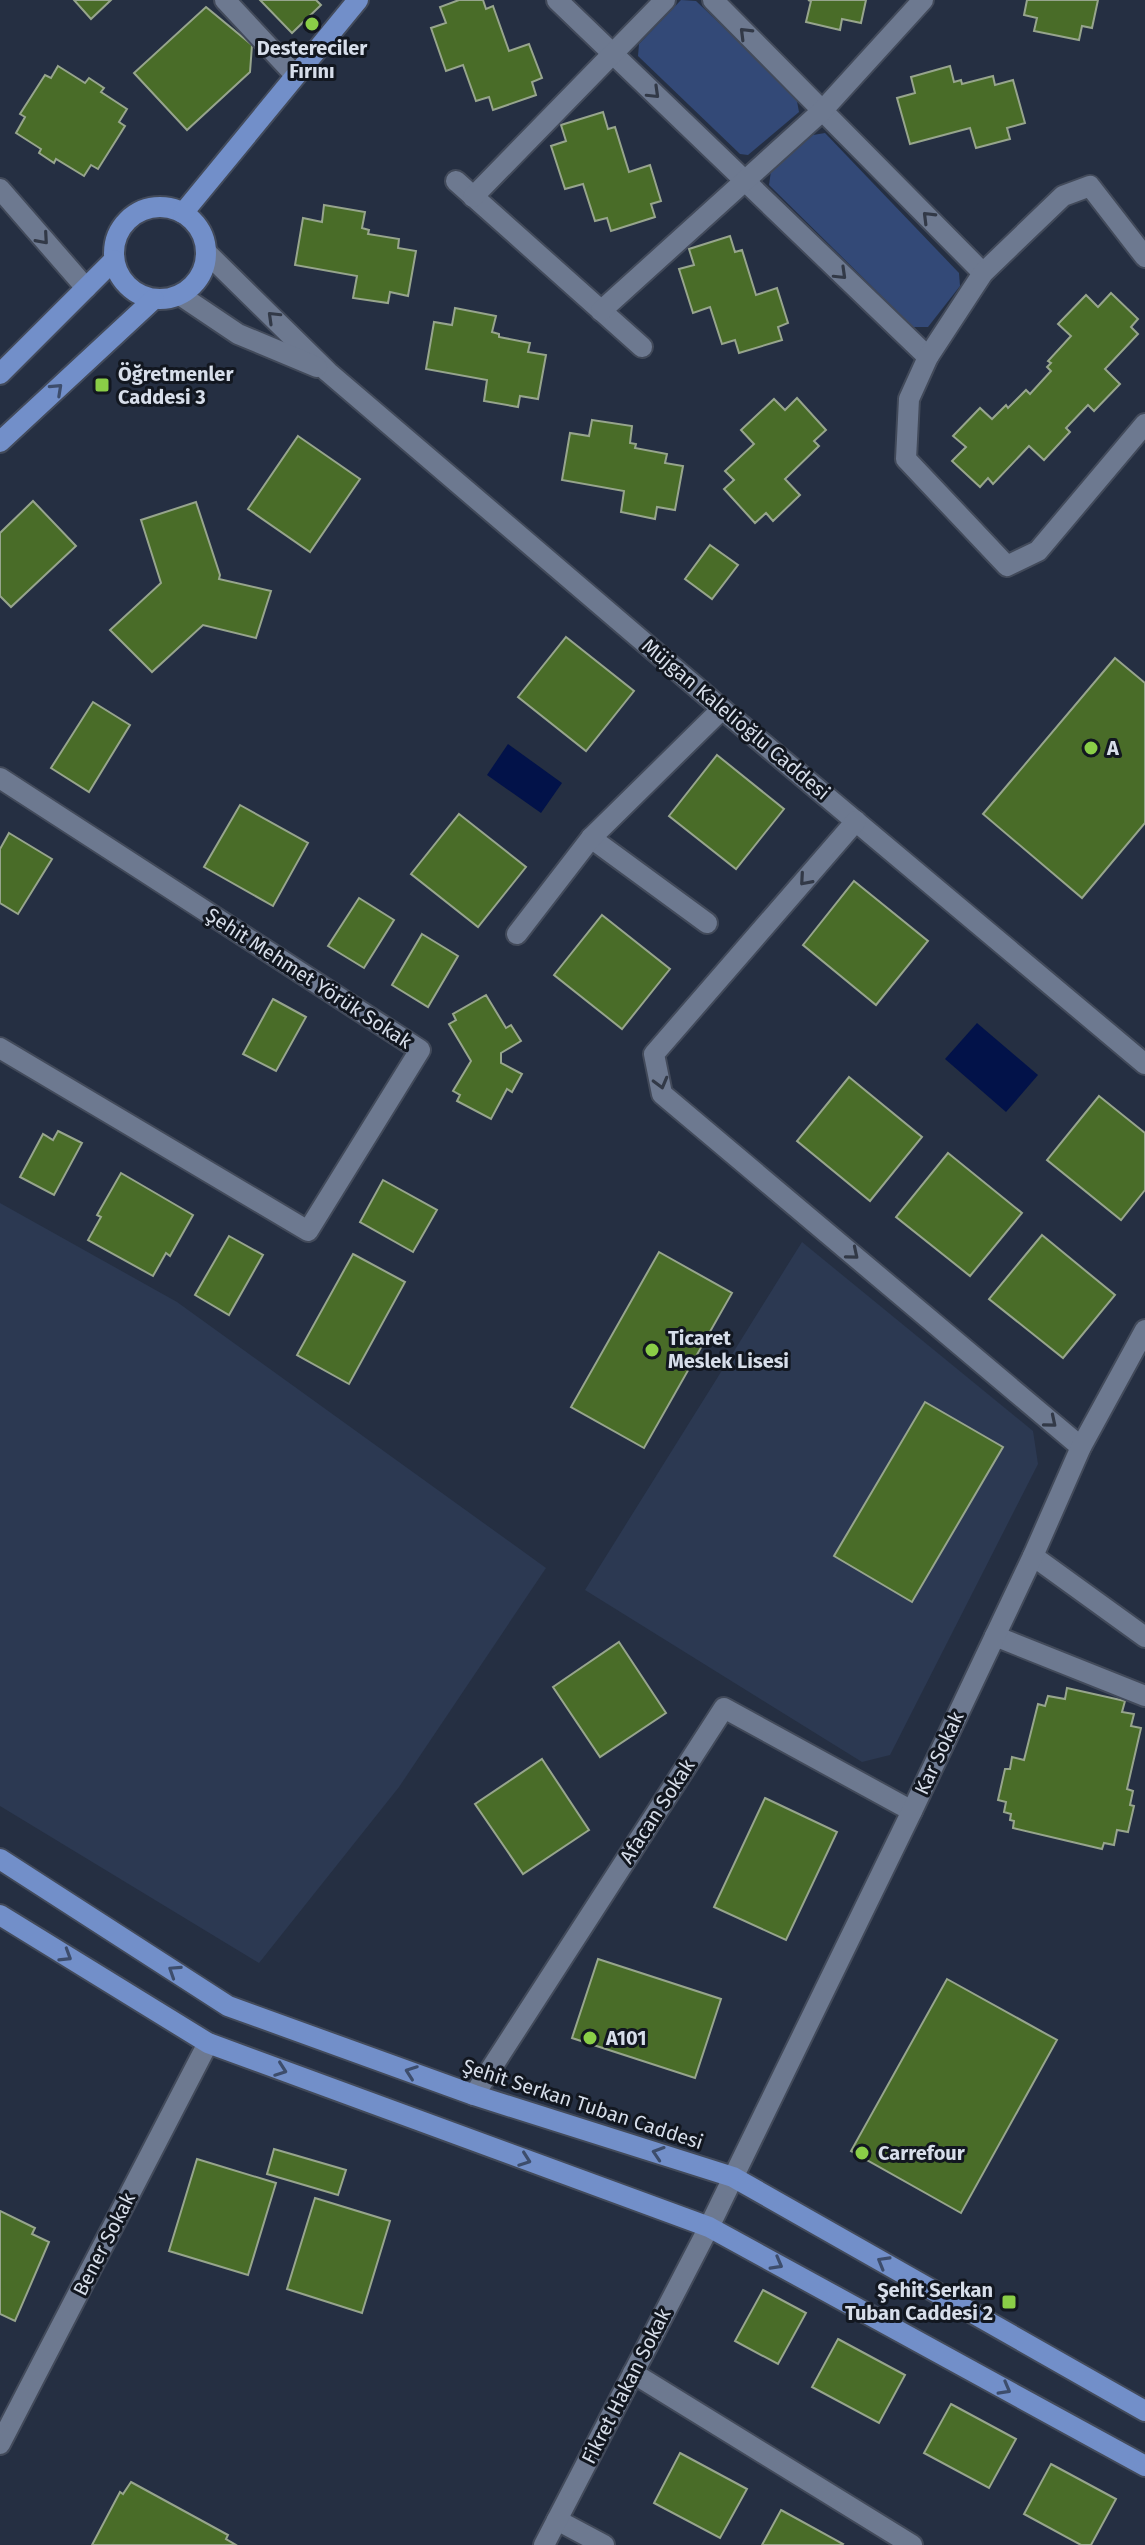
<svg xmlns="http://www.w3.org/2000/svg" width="1145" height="2545" viewBox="0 0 1145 2545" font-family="'Fira Sans',sans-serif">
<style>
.built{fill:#2c3952}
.green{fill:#334977}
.water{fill:#021249}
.building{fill:#496c28;stroke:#97a58d;stroke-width:2}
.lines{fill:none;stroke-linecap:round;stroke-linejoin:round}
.minor-casing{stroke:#424a5a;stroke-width:24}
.major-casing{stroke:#424a5a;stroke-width:24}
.minor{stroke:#6d7990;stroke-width:20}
.major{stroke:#728fc9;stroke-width:20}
.oneway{stroke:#323947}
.oneway2{stroke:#3d4d6c}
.poi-dot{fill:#8ace47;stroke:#121720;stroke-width:3}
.labels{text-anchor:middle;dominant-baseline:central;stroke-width:6;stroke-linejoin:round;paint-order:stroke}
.poi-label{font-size:20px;font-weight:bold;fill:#d7deea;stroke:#121720;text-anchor:start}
.street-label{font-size:20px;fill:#d7deea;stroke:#121720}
</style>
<rect width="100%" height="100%" fill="#252f42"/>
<g class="built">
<polygon points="0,1203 177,1302 546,1568 399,1787 259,1963 0,1806"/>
<polygon points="802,1242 1033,1431 1038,1464 890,1755 862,1762 585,1590"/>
</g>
<g class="green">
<polygon points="681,0 696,1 796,96 799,112 748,155 740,154 638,56 639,44"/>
<polygon points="825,133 959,273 960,286 928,327 913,327 769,185 771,171 813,135"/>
</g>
<g class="water">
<polygon points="508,744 562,783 541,813 487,775"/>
<polygon points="977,1023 1038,1075 1006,1112 945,1059"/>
</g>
<g class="building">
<polygon points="74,0 111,0 91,19"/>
<polygon points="260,0 316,0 321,5 292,33"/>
<polygon points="459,0 483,0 486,9 493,6 509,51 529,44 542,78 532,82 536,95 493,110 489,97 476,101 463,65 446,71 431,28 446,23 440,7"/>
<polygon points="808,0 866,0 861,23 842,19 840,30 806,22 811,1"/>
<polygon points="1027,0 1098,0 1092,28 1082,26 1079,40 1034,31 1037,18 1024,15"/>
<polygon points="206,7 252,45 250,72 187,130 134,73"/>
<polygon points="58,66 85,83 89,78 104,88 101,92 127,109 119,122 125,126 98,169 91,165 84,176 56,159 54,163 39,153 41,149 16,133 25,117 20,114 45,75 51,78"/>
<polygon points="950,66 954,82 961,80 962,84 993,76 995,85 1013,80 1025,123 1007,128 1010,139 976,148 970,128 910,144 897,98 915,93 911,77"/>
<polygon points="603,112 608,129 615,127 629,172 650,165 661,201 651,204 655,217 611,231 607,218 595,221 583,184 565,189 551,146 566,141 561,125"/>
<polygon points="324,205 365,212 362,228 369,230 368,234 399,239 398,248 416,251 408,296 390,292 388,303 353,298 357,276 295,265 303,218 322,222"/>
<polygon points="730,236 735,252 742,250 756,295 777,288 788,323 778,327 782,340 739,353 735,340 722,344 710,307 693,313 679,269 694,265 689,249"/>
<polygon points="1111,293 1138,319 1131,327 1138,334 1105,369 1120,384 1094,411 1088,405 1066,428 1070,432 1044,460 1029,446 993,484 988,478 980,487 952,461 966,447 953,436 980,408 992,419 1006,405 1008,408 1026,390 1030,394 1051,371 1047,367 1051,363 1048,361 1071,336 1058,324 1086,295 1098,307"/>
<polygon points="455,308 496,316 492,332 499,334 499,337 530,343 528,352 546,355 538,399 520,396 518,407 484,401 487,380 426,369 434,322 452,325"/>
<polygon points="797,398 826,430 814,441 819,446 785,479 800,495 773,521 766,513 755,523 724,489 734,480 725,471 754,444 741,430 774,399 785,410"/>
<polygon points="592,420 632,426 630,443 636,444 635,448 667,454 665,463 683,466 675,510 657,507 655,519 621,512 624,491 562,480 570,433 589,436"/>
<polygon points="298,436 360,479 310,552 248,509"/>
<polygon points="33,501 76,546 11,607 0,596 0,533"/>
<polygon points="196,502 220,575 219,579 271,591 256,638 203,625 152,672 110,630 161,583 141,520"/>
<polygon points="710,545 738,565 712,599 685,579"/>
<polygon points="566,637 634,691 586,751 518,697"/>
<polygon points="1115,658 1145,683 1145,823 1082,898 983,814"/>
<polygon points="93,702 130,725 89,792 51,768"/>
<polygon points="717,755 784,809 736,869 669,816"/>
<polygon points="240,805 308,843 273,906 204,867"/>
<polygon points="459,814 526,867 478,927 411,874"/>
<polygon points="9,833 52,859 18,914 0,903 0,849"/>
<polygon points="854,881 928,941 876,1005 803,945"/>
<polygon points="359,898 394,920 364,968 328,946"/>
<polygon points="602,915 670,969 622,1029 554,975"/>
<polygon points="422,934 458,956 428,1007 392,985"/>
<polygon points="486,995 506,1028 511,1025 521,1041 501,1053 501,1063 522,1074 512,1092 507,1089 491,1119 457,1101 460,1095 453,1091 471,1061 449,1024 456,1020 453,1014"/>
<polygon points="273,999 306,1017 276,1071 243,1054"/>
<polygon points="849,1077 922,1137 870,1201 797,1141"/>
<polygon points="1099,1096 1145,1133 1145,1190 1121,1220 1047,1160"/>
<polygon points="58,1131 82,1143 54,1195 20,1177 43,1134 53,1140"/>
<polygon points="948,1153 1022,1213 970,1276 896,1217"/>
<polygon points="121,1173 193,1215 170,1256 166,1253 153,1276 88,1240 101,1217 97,1215"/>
<polygon points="383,1180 437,1210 413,1252 360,1222"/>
<polygon points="1042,1235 1115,1295 1063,1358 989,1299"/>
<polygon points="229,1236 263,1255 229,1315 195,1295"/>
<polygon points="659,1252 732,1293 644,1448 571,1407"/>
<polygon points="353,1254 405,1282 349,1384 297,1355"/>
<polygon points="925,1402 1003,1447 912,1602 834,1556"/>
<polygon points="619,1642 666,1713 600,1757 553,1687"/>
<polygon points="1067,1688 1125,1701 1122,1712 1134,1714 1131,1726 1141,1728 1127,1789 1133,1791 1130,1805 1134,1806 1128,1832 1117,1830 1114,1845 1104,1843 1102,1849 1013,1828 1014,1821 1010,1820 1011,1814 1004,1812 1006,1802 998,1800 1005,1769 1010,1769 1012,1757 1024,1760 1038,1704 1045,1706 1048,1696 1065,1699"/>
<polygon points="542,1759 589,1830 523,1874 475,1804"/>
<polygon points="765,1798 837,1832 786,1940 714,1907"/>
<polygon points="598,1959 721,1999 695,2078 572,2038"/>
<polygon points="947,1979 1057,2040 961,2213 851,2151"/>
<polygon points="274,2149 346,2170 338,2195 267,2174"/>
<polygon points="197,2159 276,2183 248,2275 169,2251"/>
<polygon points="315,2198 390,2221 362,2313 287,2289"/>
<polygon points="0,2211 35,2228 32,2234 49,2242 15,2321 0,2314"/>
<polygon points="763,2290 806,2313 778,2364 735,2341"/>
<polygon points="838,2339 905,2375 879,2423 812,2387"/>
<polygon points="951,2404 1016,2439 989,2488 924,2453"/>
<polygon points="680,2453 747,2489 720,2538 654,2503"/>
<polygon points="1051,2464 1116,2499 1091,2545 1081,2545 1024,2514"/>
<polygon points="131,2482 228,2535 226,2539 236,2545 92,2545 120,2492 123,2494"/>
<polygon points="781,2510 843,2544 842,2545 762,2545"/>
</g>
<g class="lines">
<defs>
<g id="minor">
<polyline points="225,0 295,75"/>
<polyline points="557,0 928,357"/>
<polyline points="713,0 983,273"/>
<polyline points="456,181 642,347"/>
<polyline points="0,189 86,288"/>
<polyline points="473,197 665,0"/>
<polyline points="206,252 328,372 722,709 1145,1064"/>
<polyline points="1145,257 1090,186 1063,196 983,273 928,357 909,399 906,459 1007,566 1038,551 1145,424"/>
<polyline points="180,295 238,334 317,367"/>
<polyline points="601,311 822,111 923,0"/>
<polyline points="0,778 420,1050 308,1231 0,1048"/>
<polyline points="856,821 654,1054 662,1094 1081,1447"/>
<polyline points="591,838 707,923"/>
<polyline points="517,934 591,838 722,709"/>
<polyline points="1033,1556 1145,1637"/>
<polyline points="995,1636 1145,1696"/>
<polyline points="474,2095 724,1708 912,1811"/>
<polyline points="633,2373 912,2545"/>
<polyline points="0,2444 208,2043"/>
<polyline points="557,2520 604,2545"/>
<polyline points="544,2545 709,2227 912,1811 1033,1556 1081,1447 1145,1330"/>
</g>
<g id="major">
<circle cx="160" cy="253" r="46"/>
<polyline points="183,213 358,0"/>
<polyline points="0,374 114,260"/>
<polyline points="0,442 154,299"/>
<polyline points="0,1859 228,2006 474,2095 733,2177 1145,2411"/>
<polyline points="0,1915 208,2043 709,2227 1145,2466"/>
</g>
</defs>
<use href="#minor" class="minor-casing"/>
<use href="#major" class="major-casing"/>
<use href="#minor" class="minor"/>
<use href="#major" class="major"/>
</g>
<defs><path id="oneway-chevron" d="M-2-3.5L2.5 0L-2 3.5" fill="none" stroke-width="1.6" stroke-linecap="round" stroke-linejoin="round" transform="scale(2)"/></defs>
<g class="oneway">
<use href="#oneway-chevron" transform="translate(745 33) rotate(-135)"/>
<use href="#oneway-chevron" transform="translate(654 93) rotate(44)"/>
<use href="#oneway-chevron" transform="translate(928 217) rotate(-135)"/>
<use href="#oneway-chevron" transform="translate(43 239) rotate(49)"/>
<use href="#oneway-chevron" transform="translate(841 274) rotate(44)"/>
<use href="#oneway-chevron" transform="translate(273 317) rotate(-136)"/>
<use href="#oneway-chevron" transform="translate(805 880) rotate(131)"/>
<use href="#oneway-chevron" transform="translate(661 1083) rotate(75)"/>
<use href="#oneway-chevron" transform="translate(853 1254) rotate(40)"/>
<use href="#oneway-chevron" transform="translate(1051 1422) rotate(40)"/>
</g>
<g class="oneway2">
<use href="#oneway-chevron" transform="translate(57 389) rotate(-43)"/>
<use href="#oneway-chevron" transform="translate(66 1956) rotate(32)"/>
<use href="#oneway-chevron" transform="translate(174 1971) rotate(-147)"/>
<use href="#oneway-chevron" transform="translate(281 2070) rotate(20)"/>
<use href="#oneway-chevron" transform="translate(411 2072) rotate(-160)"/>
<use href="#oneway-chevron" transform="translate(658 2153) rotate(-162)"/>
<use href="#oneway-chevron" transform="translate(525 2160) rotate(20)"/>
<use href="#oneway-chevron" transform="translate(883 2262) rotate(-150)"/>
<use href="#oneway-chevron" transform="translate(777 2264) rotate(29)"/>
<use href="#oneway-chevron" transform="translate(1005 2389) rotate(29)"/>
</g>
<g class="poi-dot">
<circle cx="312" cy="24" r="8"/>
<rect x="94" y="377" width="16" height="16" rx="4"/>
<circle cx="1091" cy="748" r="8"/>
<circle cx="652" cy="1350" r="8"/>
<circle cx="590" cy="2038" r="8"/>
<circle cx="862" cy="2153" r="8"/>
<rect x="1001" y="2294" width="16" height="16" rx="4"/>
</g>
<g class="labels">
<g class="poi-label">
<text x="312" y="48" text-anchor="middle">Destereciler<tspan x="312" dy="23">Fırını</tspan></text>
<text x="118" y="374">Öğretmenler<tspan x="118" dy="23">Caddesi 3</tspan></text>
<text x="1107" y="748">A</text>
<text x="668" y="1338">Ticaret<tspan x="668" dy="23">Meslek Lisesi</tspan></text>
<text x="606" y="2038">A101</text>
<text x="878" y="2153">Carrefour</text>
<text x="993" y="2290" text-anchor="end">Şehit Serkan<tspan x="993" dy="23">Tuban Caddesi 2</tspan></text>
</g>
<g class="street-label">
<text transform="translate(736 719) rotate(40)">Müjgan Kalelioğlu Caddesi</text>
<text transform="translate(309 978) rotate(33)">Şehit Mehmet Yörük Sokak</text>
<text transform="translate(939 1753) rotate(-65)">Kar Sokak</text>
<text transform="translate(657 1811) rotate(-57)">Afacan Sokak</text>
<text transform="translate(583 2104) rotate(18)">Şehit Serkan Tuban Caddesi</text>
<text transform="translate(104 2244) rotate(-63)">Bener Sokak</text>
<text transform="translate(626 2386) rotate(-63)">Fikret Hakan Sokak</text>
</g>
</g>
</svg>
